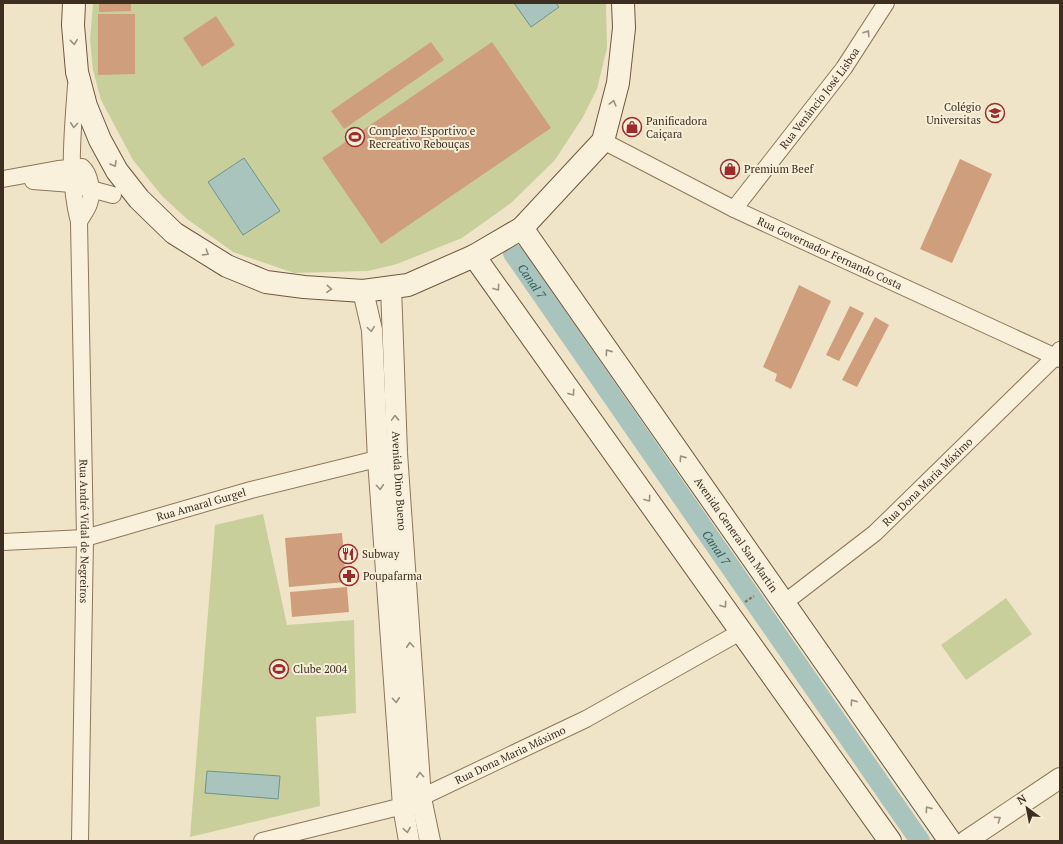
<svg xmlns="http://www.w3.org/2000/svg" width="1063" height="844" viewBox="0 0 1063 844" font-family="'PT Serif',serif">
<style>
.green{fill:#c9cf9b}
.water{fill:#a9c4bc;stroke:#6f938a}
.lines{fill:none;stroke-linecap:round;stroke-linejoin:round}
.canal{stroke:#a9c4bc;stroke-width:20}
.building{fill:#cf9f7d}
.minor-casing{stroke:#8d765c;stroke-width:18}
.tertiary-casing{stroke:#8d765c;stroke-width:22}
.secondary-casing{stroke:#6f573f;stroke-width:24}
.path{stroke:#8d765c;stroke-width:2.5;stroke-dasharray:3 2;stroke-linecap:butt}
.minor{stroke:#faf1dc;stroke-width:16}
.tertiary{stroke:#faf1dc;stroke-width:20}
.secondary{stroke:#faf1dc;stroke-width:22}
.oneway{stroke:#9c907e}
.labels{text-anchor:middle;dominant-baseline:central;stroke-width:4;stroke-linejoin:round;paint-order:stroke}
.street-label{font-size:11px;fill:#3d2e20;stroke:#f7eed8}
.poi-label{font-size:11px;fill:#3d2e20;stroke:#f7eed8;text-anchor:start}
.water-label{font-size:12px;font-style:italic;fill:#2f5d5a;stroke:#f7eed8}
</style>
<rect width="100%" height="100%" fill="#f0e4c8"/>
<g class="green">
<polygon points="93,3 606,3 607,48 597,89 583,117 555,160 511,203 462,238 397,264 368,271 294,273 233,252 187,219 162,196 133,160 101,100 93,70 90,40"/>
<polygon points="263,514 287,625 354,620 356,713 316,717 320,806 190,837 215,525"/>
<polygon points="1006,598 1032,634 966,680 941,645"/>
</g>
<g class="water">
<polygon points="514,3 556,3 559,7 531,27"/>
<polygon points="244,158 280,211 243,235 208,182"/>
<polygon points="207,771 280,776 278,799 205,793"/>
</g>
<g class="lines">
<path class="canal" id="s1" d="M513,253l407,588"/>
</g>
<g class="building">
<polygon points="99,3 131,3 131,11 99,12"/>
<polygon points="98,14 135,14 135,74 98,75"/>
<polygon points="216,16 235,45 202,67 183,38"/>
<polygon points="431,42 444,60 344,129 331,111"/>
<polygon points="492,42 551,128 381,244 322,158"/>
<polygon points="960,159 992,174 952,263 920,249"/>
<polygon points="799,285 831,301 791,389 775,381 777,374 763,367"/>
<polygon points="850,306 864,313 839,361 826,355"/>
<polygon points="875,317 889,325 857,387 842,380"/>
<polygon points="342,533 346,582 289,587 285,538"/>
<polygon points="347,587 349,612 292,617 290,592"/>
</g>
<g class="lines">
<defs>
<g id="minor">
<path id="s2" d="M76,85c-3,46 -9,91 3,137l6,316 -5,303"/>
<path id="s3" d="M603,141l131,68 326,150"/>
<path d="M3,179l55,-10 24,-2c9,8 11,27 7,37 -2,6 -7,12 -10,18"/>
<polyline points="33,181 72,184 113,195"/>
<path id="s4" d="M734,209l110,-141 42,-65"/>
<path id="s5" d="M3,542l82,-4 166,-48 138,-34"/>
<path id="s6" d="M784,603l91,-70 180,-176 5,-7"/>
<path id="s7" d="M262,841l141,-35 183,-87 156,-88"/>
</g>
<g id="tertiary">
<path id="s8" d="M391,287l6,166 24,345 9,43"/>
<polyline points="363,291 372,330 378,460 403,806 409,841"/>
<polyline points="966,841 1060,778"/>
</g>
<g id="secondary">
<polyline points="74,3 73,25 77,72 86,106 100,140 117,171 139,199 174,233 227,266 266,282 304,287 363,291 408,285 474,256 522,228 603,141 618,83 624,28 623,3"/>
<path id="s9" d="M522,228l428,613"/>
<polyline points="474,256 890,841"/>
</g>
</defs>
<use href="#minor" class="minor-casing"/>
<use href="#tertiary" class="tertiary-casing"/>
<use href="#secondary" class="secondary-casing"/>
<polyline class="path" points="745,602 754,596"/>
<use href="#minor" class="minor"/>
<use href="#tertiary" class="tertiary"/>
<use href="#secondary" class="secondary"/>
</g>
<defs><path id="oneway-chevron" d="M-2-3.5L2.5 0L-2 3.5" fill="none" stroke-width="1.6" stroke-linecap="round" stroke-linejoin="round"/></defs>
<g class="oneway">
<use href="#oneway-chevron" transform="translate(867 33) rotate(-57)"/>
<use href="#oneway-chevron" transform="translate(74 42) rotate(84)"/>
<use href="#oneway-chevron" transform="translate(613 103) rotate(-75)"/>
<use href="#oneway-chevron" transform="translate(74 125) rotate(94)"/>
<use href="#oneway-chevron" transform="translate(114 164) rotate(60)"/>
<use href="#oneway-chevron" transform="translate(206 253) rotate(32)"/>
<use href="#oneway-chevron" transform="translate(497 288) rotate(54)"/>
<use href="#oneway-chevron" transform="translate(329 289) rotate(4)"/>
<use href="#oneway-chevron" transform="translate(371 329) rotate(82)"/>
<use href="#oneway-chevron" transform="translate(608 352) rotate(-125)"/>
<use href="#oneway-chevron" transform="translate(572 393) rotate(54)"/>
<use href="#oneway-chevron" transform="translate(395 418) rotate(-92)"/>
<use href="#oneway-chevron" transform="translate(682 458) rotate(-125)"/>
<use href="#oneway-chevron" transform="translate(380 487) rotate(86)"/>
<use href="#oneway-chevron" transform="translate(648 499) rotate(54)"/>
<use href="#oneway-chevron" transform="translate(724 605) rotate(54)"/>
<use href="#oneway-chevron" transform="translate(410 645) rotate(-94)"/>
<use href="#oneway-chevron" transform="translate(396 700) rotate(86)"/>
<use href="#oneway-chevron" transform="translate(853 702) rotate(-125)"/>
<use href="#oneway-chevron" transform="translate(420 775) rotate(-94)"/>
<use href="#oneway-chevron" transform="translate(928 809) rotate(-125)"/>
<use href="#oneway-chevron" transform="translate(998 819) rotate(-34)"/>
<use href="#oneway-chevron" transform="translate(407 830) rotate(81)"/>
</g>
<defs>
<symbol id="school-ring" viewBox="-11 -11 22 22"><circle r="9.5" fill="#f7eed8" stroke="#9e2a2b" stroke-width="1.5"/><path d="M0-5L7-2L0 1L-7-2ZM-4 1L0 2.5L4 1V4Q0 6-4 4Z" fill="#9e2a2b"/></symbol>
<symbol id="shop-ring" viewBox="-11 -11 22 22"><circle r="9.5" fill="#f7eed8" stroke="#9e2a2b" stroke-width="1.5"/><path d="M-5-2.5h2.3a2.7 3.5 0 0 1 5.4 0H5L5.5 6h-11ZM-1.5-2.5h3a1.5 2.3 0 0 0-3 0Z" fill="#9e2a2b"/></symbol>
<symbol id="stadium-ring" viewBox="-11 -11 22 22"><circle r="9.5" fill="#f7eed8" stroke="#9e2a2b" stroke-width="1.5"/><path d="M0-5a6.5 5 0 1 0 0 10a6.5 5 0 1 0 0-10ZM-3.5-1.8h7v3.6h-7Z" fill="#9e2a2b"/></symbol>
<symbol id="restaurant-ring" viewBox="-11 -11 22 22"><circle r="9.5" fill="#f7eed8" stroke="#9e2a2b" stroke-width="1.5"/><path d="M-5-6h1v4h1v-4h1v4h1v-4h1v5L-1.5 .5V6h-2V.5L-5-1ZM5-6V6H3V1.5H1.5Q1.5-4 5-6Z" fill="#9e2a2b"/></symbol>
<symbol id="pharmacy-ring" viewBox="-11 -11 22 22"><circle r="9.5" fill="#f7eed8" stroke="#9e2a2b" stroke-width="1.5"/><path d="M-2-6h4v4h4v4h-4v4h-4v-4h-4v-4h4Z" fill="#9e2a2b"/></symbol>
</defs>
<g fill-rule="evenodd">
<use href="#school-ring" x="984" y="102" width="22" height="22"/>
<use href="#shop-ring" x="621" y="116" width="22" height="22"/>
<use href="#stadium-ring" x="344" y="126" width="22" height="22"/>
<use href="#shop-ring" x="719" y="158" width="22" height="22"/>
<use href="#restaurant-ring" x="337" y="543" width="22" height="22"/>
<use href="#pharmacy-ring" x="338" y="565" width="22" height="22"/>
<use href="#stadium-ring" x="268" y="658" width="22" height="22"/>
</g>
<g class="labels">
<g class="street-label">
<text stroke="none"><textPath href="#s4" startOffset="140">Rua Venâncio José Lisboa</textPath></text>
<text stroke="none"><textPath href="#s3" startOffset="253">Rua Governador Fernando Costa</textPath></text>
<text stroke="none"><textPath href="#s8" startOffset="194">Avenida Dino Bueno</textPath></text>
<text stroke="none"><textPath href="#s6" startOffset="188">Rua Dona Maria Máximo</textPath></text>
<text stroke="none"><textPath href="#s5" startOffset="203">Rua Amaral Gurgel</textPath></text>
<text stroke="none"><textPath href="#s2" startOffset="447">Rua André Vidal de Negreiros</textPath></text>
<text stroke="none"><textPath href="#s9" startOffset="374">Avenida General San Martin</textPath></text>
<text stroke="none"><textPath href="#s7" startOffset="264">Rua Dona Maria Máximo</textPath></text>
</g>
<g class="poi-label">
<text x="981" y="107" text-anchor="end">Colégio<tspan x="981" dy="13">Universitas</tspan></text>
<text x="646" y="121">Panificadora<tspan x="646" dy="13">Caiçara</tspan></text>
<text x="369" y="131">Complexo Esportivo e<tspan x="369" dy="13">Recreativo Rebouças</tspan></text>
<text x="744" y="169">Premium Beef</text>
<text x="362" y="554">Subway</text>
<text x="363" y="576">Poupafarma</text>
<text x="293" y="669">Clube 2004</text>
</g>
<g class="water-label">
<text stroke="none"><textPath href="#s1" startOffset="34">Canal 7</textPath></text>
<text stroke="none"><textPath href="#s1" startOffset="358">Canal 7</textPath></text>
</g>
</g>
<rect width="1063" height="844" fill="none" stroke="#3d2e20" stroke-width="8"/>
<g transform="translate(1027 808) rotate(328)" stroke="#f7eed8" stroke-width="3" paint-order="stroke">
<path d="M0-3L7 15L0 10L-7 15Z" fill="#3d2e20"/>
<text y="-6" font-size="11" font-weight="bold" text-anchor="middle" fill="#3d2e20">N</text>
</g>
</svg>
